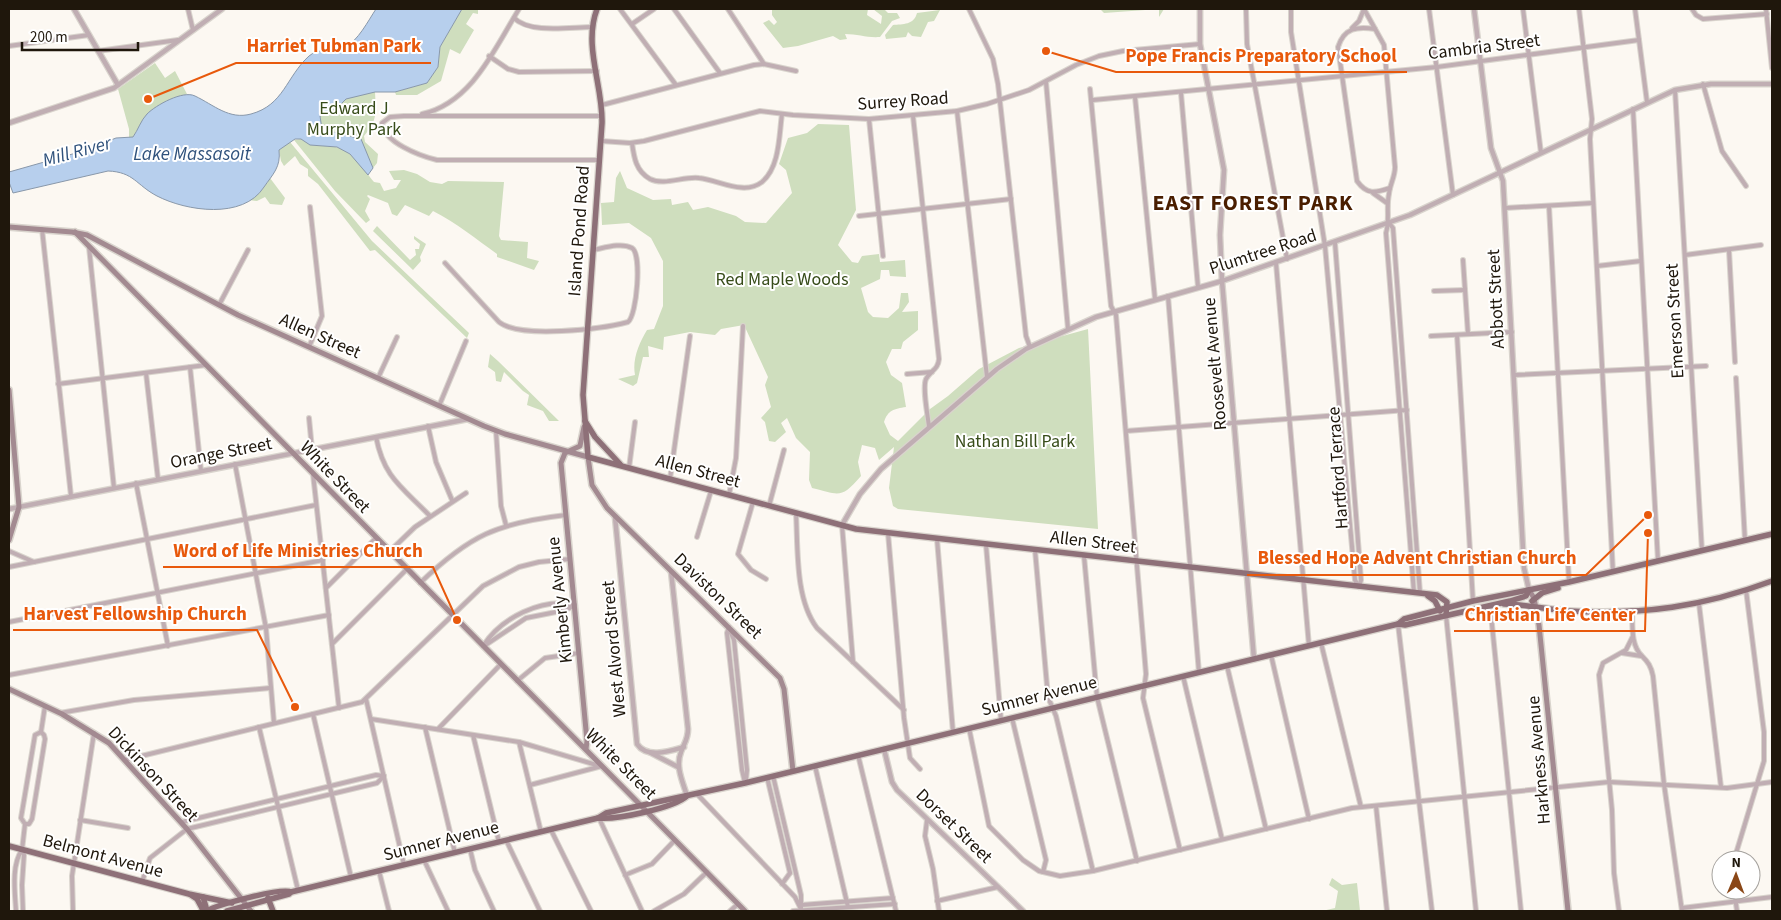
<svg xmlns="http://www.w3.org/2000/svg" width="1781" height="920" viewBox="0 0 1781 920" font-family="'Source Sans 3',sans-serif">
<style>
.green{fill:#cfdebe}
.water{fill:#b7cfed;stroke:#8998aa}
.lines{fill:none;stroke-linecap:round;stroke-linejoin:round}
.minor-casing{stroke:#d9d4cd;stroke-width:6}
.tertiary-casing{stroke:#d9d4cd;stroke-width:7}
.secondary-casing{stroke:#d9d4cd;stroke-width:8}
.primary-casing{stroke:#d9d4cd;stroke-width:8}
.minor{stroke:#c0aeb3;stroke-width:4}
.tertiary{stroke:#c0aeb3;stroke-width:4.5}
.secondary{stroke:#a38a91;stroke-width:5}
.primary{stroke:#8e7078;stroke-width:5.5}
.labels{text-anchor:middle;dominant-baseline:central;stroke-width:4;stroke-linejoin:round;paint-order:stroke}
.street-label{font-size:18px;fill:#1f170c;stroke:#fff}
.park-label{font-size:18px;fill:#374c19;stroke:#fff}
.water-label{font-size:19px;font-style:italic;fill:#30527c;stroke:#fff}
.district-label{font-size:22px;font-weight:bold;letter-spacing:1px;fill:#4a1e00;stroke:#fff}
.leader{fill:none;stroke:#e8590c;stroke-width:2}
.callout-dot{fill:#e8590c;stroke:#fff;stroke-width:2}
.callout-label{font-size:19px;text-anchor:middle;font-weight:bold;fill:#e8590c;stroke:#fff;stroke-width:4;stroke-linejoin:round;paint-order:stroke}
</style>
<rect width="100%" height="100%" fill="#fcf8f2"/>
<g class="green">
<polygon points="462,9 478,9 478,14 473,13 466,24 474,30 460,54 450,49 441,81 417,95 396,95 395,92 427,83 438,67 440,47"/>
<path d="M772,9h96l-1,6 14,9 1,-8 -9,-7h11l4,4h9l3,5 -8,3 -12,16c-13,1 -22,-3 -35,-3l2,5 -7,1 -7,-4 -35,10 -15,2 -20,-25 6,-3 5,5 3,-3 -5,-7z"/>
<polygon points="1100,9 1164,9 1159,17 1159,9 1104,13"/>
<path d="M940,10l-6,11 -6,1 -7,15 -9,-1 -4,-4 -2,5 -20,2 -1,-4 8,-10c10,-1 21,0 24,-12z"/>
<path d="M155,63l10,15 10,-7 12,23c-31,12 -37,15 -54,43l-4,1v-9l-11,-40z"/>
<path d="M375,92c1,21 3,27 -11,44l1,6 13,12 -1,9 -4,5 -13,-29 -38,-10 -2,-13 18,-9 11,-11z"/>
<path d="M818,124l31,1 7,85 -18,35 14,17 6,1 4,-7 17,-2 1,8 25,-2 1,17 -16,-1 -1,-6h-8l-1,9 -19,9 7,24 5,5 15,1 11,-10 2,-15h7l1,9 -7,10 16,-1v19l-15,12 -2,7h-9l-6,13 5,13 11,8 4,24c-12,2 -18,3 -22,15l6,13 8,6 32,-32 18,-13 31,-27 40,-21 69,-19 10,200 -200,-20 -5,-3 -4,-18 5,-41 -15,13 -4,-12 -13,-3 -4,17 3,14c-20,23 -21,19 -49,12l-3,-8 1,-28 -14,-14 -9,-20 -6,5 5,9 -11,10 -6,-1 -4,-19 -4,-4 10,-11 -6,-22 3,-8 -24,-52 -23,4 -6,6 -25,-3 -26,5 -1,13 -15,-4 1,11h-6l-6,26 -4,3 -15,-7 17,-4c-3,-15 4,-32 12,-45l7,-1 9,-23v-45l-12,-23 -22,-15 -27,2 -1,-22 13,-1 2,-24 4,-7 7,17 26,12 18,-1 1,6 16,-3 5,8 15,-3 28,9 9,6 21,1 26,-30 -6,-23 -7,-6 9,-26 19,-5z"/>
<path d="M301,139c12,8 21,6 34,8 17,3 29,23 39,35l6,1 4,8 12,-3 5,-8h-7l-5,-9 15,-1 13,4 13,8 12,2 6,-3 56,1 -5,54 2,4 27,2 -1,16 12,3 -5,9 -37,-13v-3c-21,-15 -40,-31 -64,-43l-4,5 -24,-11 -8,11 -5,-2 -4,-11 -20,-8 -1,1 3,3 -5,12 5,9 -4,3 -31,-32 -41,-51z"/>
<polygon points="290,142 372,241 469,333 467,338 375,250 370,251 318,184 308,176 308,169 300,164 295,156 284,166 281,161 279,150"/>
<polygon points="270,178 285,198 282,205 270,204 265,197 257,201 249,200 261,191"/>
<polygon points="377,226 410,260 416,255 415,249 419,249 420,244 414,239 414,236 426,244 420,257 421,261 413,270 373,231"/>
<polygon points="490,354 498,361 559,421 549,421 543,411 527,405 529,395 523,391 504,372 501,382 496,381 495,372 488,367"/>
<polygon points="1332,878 1342,885 1357,883 1360,911 1322,911 1335,908 1338,891 1329,885"/>
</g>
<path class="water" d="M376,9h86l-22,38 -2,20 -11,16 -32,9h-20l-29,7 -8,8 -18,9 2,13 39,10 12,29 -5,7 -18,-21 -13,-7 -27,-2 -9,-6h-6l-16,11c2,17 -6,24 -15,37 -21,33 -78,24 -107,9 -21,-11 -23,-24 -49,-25l-95,22 -4,-11v-10l74,-21 33,-13 17,-1c5,-7 8,-17 14,-23 9,-9 36,-24 48,-18 19,9 34,24 56,18 33,-9 35,-37 58,-58 10,-9 24,-3 36,-9 13,-6 23,-26 31,-38z"/>
<g class="lines">
<defs>
<g id="minor">
<polyline points="188,9 193,30"/>
<polyline points="620,9 676,85"/>
<polyline points="674,9 720,73"/>
<polyline points="728,9 764,64"/>
<polyline points="969,9 993,59 998,84 1026,336 1030,347"/>
<polyline points="1246,9 1247,44 1287,259"/>
<polyline points="1291,9 1291,32 1325,246 1355,580 1359,587"/>
<path d="M1364,9l20,36 11,122c0,10 -5,17 -6,27 -3,13 1,26 -3,39l28,360"/>
<polyline points="1429,9 1453,195"/>
<polyline points="1523,9 1541,153"/>
<polyline points="1579,9 1592,119 1590,139 1613,572"/>
<polyline points="1635,9 1647,102"/>
<polyline points="1692,9 1696,15 1703,19 1767,14"/>
<polyline points="1766,9 1772,68"/>
<path d="M514,18c16,16 56,9 78,9"/>
<polyline points="632,24 654,9"/>
<polyline points="1352,28 1359,21 1364,9"/>
<path d="M1375,29c-18,-3 -31,-1 -37,18l19,134c10,14 18,12 33,7"/>
<polyline points="9,46 89,35"/>
<polyline points="98,51 178,40"/>
<polyline points="489,56 508,69 519,72 597,71"/>
<polyline points="1046,82 1068,329"/>
<polyline points="1703,84 1722,151 1746,186"/>
<polyline points="1090,89 1111,306 1116,315 1146,674 1143,698 1180,850"/>
<polyline points="1675,90 1702,551"/>
<polyline points="1181,93 1198,287"/>
<polyline points="1135,97 1155,299"/>
<polyline points="1093,100 1437,67 1639,40"/>
<polyline points="602,105 754,65 764,64 796,71"/>
<polyline points="1633,109 1658,561"/>
<polyline points="957,111 987,377"/>
<path d="M422,114c50,-11 73,-66 97,-105"/>
<path d="M913,116l26,243c-1,11 -8,11 -13,20 -4,9 2,37 3,48"/>
<polyline points="869,119 883,256"/>
<polyline points="601,141 630,143 644,141 760,111 793,115 869,119 957,111 987,104 1029,90 1076,65 1099,56 1123,51 1200,44"/>
<path d="M632,143c2,15 4,28 18,36 14,7 34,-3 49,-1 20,2 45,18 63,4 18,-15 17,-47 20,-68"/>
<path d="M600,160h-163c-17,-4 -54,-18 -55,-37l8,-6 14,-1h198"/>
<polyline points="1373,193 1387,203"/>
<polyline points="1549,206 1569,582"/>
<polyline points="1505,208 1593,203"/>
<polyline points="859,216 1011,199"/>
<polyline points="1389,223 1393,228 1420,593"/>
<polyline points="42,229 71,496"/>
<polyline points="1335,243 1361,580 1359,587"/>
<polyline points="89,247 114,488"/>
<polyline points="1729,250 1735,362"/>
<polyline points="1685,255 1761,245"/>
<polyline points="1463,260 1468,334"/>
<path d="M445,263l54,59c21,17 103,7 129,0 9,-7 14,-68 4,-74 -11,-6 -28,0 -39,2"/>
<polyline points="1276,263 1309,646"/>
<polyline points="1597,266 1641,261"/>
<polyline points="1434,291 1465,290"/>
<polyline points="1168,296 1199,673"/>
<polyline points="219,305 248,250"/>
<polyline points="1457,335 1473,601"/>
<polyline points="1431,336 1512,332"/>
<polyline points="309,347 322,316 310,207"/>
<polyline points="190,367 201,471"/>
<polyline points="146,373 158,479"/>
<polyline points="907,374 932,372"/>
<polyline points="1514,375 1706,366"/>
<polyline points="378,378 397,337"/>
<polyline points="1736,378 1745,541"/>
<polyline points="58,384 206,365"/>
<polyline points="439,406 466,341"/>
<polyline points="309,418 312,449"/>
<polyline points="428,426 436,462 452,500"/>
<polyline points="496,431 501,506 506,525"/>
<polyline points="1126,431 1407,410"/>
<path d="M376,437c8,41 26,50 54,79"/>
<polyline points="235,464 266,628 274,723"/>
<polyline points="629,468 635,422"/>
<polyline points="313,474 339,708"/>
<polyline points="670,479 690,336"/>
<polyline points="136,483 168,646"/>
<polyline points="729,495 736,458 743,326"/>
<polyline points="753,502 738,554 751,570 766,579"/>
<polyline points="769,506 784,450"/>
<path d="M796,513c2,36 -1,86 21,115l87,82"/>
<polyline points="842,525 853,662"/>
<polyline points="888,533 904,718 910,758 920,769"/>
<polyline points="697,537 711,491"/>
<polyline points="937,539 953,732"/>
<polyline points="986,545 1001,720"/>
<polyline points="1035,550 1048,697 1056,716 1093,871"/>
<polyline points="9,551 34,562"/>
<polyline points="390,551 415,527 466,493"/>
<polyline points="1084,556 1097,697 1137,861"/>
<polyline points="9,567 316,505"/>
<path d="M420,583c50,-48 77,-60 146,-68"/>
<polyline points="326,588 376,538"/>
<polyline points="1699,604 1721,787"/>
<polyline points="1490,605 1521,911"/>
<path d="M1632,610c1,14 -2,35 10,46 6,6 9,10 11,20l11,108 18,127"/>
<polyline points="1446,615 1476,911"/>
<polyline points="9,622 323,560"/>
<polyline points="1398,624 1432,911"/>
<polyline points="729,627 727,633 742,770 745,783"/>
<polyline points="730,631 734,640 747,770 746,780"/>
<polyline points="1321,643 1361,807"/>
<polyline points="332,644 407,569"/>
<path d="M483,646c18,-28 59,-49 92,-41"/>
<polyline points="484,646 526,618 566,610 575,605"/>
<polyline points="1622,653 1641,656"/>
<polyline points="1271,655 1309,819"/>
<polyline points="1227,666 1266,829"/>
<polyline points="9,675 329,615"/>
<polyline points="1183,676 1222,839"/>
<polyline points="517,681 545,658 579,653"/>
<polyline points="366,699 404,865"/>
<polyline points="60,713 134,700 270,688"/>
<polyline points="313,714 351,877"/>
<polyline points="1012,718 1046,860 1043,872"/>
<polyline points="371,719 519,742 600,766"/>
<polyline points="259,727 298,890"/>
<polyline points="425,727 455,853"/>
<polyline points="969,728 989,826 1023,860 1039,871 1060,876 1093,871 1352,808 1609,782 1727,788 1772,782"/>
<polyline points="438,729 501,664"/>
<polyline points="473,735 499,842"/>
<polyline points="519,742 541,832"/>
<polyline points="858,755 896,911"/>
<polyline points="125,760 362,702 483,586 519,567 539,562 570,559"/>
<polyline points="815,766 848,907"/>
<polyline points="773,776 801,895 801,908"/>
<polyline points="767,777 790,873"/>
<polyline points="530,785 602,766"/>
<polyline points="697,794 795,897 802,911"/>
<polyline points="1376,806 1387,911"/>
<polyline points="599,818 642,911"/>
<polyline points="80,820 128,828"/>
<polyline points="927,820 925,836 933,869 939,911"/>
<polyline points="182,822 376,775 384,776"/>
<polyline points="25,824 29,824 32,819 45,739 44,735 41,732 45,706"/>
<polyline points="551,830 591,911"/>
<polyline points="506,840 540,911"/>
<polyline points="470,849 475,870 494,911"/>
<polyline points="424,860 448,911"/>
<polyline points="1734,860 1764,761 1764,732 1746,590"/>
<polyline points="379,871 389,911"/>
<polyline points="625,875 652,864 675,840"/>
<polyline points="142,882 150,858 187,829 377,783 384,776"/>
<polyline points="782,884 790,873"/>
<polyline points="1734,890 1737,911"/>
<polyline points="937,901 998,887"/>
<polyline points="801,905 893,898"/>
<polyline points="1682,908 1772,897"/>
<path d="M16,911c-1,-18 -5,-46 6,-61"/>
<polyline points="23,911 22,885 24,855 22,850 25,824 21,818 35,735 41,732"/>
<polyline points="73,911 72,876 94,733"/>
<polyline points="654,911 684,894 707,872"/>
<polyline points="730,911 738,904"/>
<polyline points="793,911 895,904"/>
<polyline points="1619,911 1614,873 1612,810 1599,675 1603,663 1626,650 1633,636"/>
</g>
<g id="tertiary">
<polyline points="74,9 118,85"/>
<polyline points="1200,9 1200,44 1224,170 1220,235 1222,281 1254,659"/>
<polyline points="1474,9 1491,148 1503,181 1524,568 1529,590"/>
<polyline points="9,123 114,88 222,9"/>
<polyline points="9,509 468,419"/>
<path d="M615,517l22,227c10,15 33,7 47,3"/>
<polyline points="842,525 860,494 881,469 997,369 1026,349 1096,317 1222,281 1410,215 1675,90 1711,84 1772,84"/>
<path d="M671,571l17,158c0,11 -4,14 -7,23 -6,15 2,30 6,44"/>
<polyline points="884,749 892,782 897,790 1023,911"/>
<polyline points="651,753 678,767"/>
</g>
<g id="secondary">
<polyline points="9,227 72,232 87,235 238,315 484,426 505,434 588,457 592,485 607,508 780,678 784,689 793,771"/>
<polyline points="75,232 745,911"/>
<polyline points="9,390 19,507 9,540"/>
<polyline points="584,427 580,446 565,453 561,463 587,741 586,749"/>
<polyline points="1529,590 1534,598 1539,625 1568,911"/>
<polyline points="9,689 62,714 109,743 187,829 251,911"/>
</g>
<g id="primary">
<path d="M597,9c-14,37 6,76 5,114l-19,272 5,62 268,72 581,66 10,7 -1,13"/>
<polyline points="585,421 595,437 620,464"/>
<polyline points="1428,596 1435,601 1440,611"/>
<polyline points="1532,601 1542,593 1558,588"/>
<path d="M1504,604c22,0 43,6 65,7 74,4 133,-4 203,-30"/>
<polyline points="1398,624 1404,619 1473,601 1569,582 1772,534"/>
<path d="M598,818c18,2 76,-10 89,-22"/>
<polyline points="9,846 189,894 232,903"/>
<polyline points="191,895 197,899 203,910"/>
<polyline points="268,898 273,911"/>
<polyline points="202,911 206,907 203,897"/>
<path d="M207,911c9,-6 76,-24 84,-19"/>
<polyline points="227,911 289,894 291,892 598,818 606,813 745,783 1398,624 1405,625 1510,601 1526,596 1529,590"/>
</g>
</defs>
<use href="#minor" class="minor-casing"/>
<use href="#tertiary" class="tertiary-casing"/>
<use href="#secondary" class="secondary-casing"/>
<use href="#primary" class="primary-casing"/>
<use href="#minor" class="minor"/>
<use href="#tertiary" class="tertiary"/>
<use href="#secondary" class="secondary"/>
<use href="#primary" class="primary"/>
</g>
<g class="labels">
<g class="street-label">
<text transform="translate(1484 47) rotate(-7)">Cambria Street</text>
<text transform="translate(903 101) rotate(-4)">Surrey Road</text>
<text transform="translate(579 231) rotate(-86)">Island Pond Road</text>
<text transform="translate(1263 252) rotate(-18)">Plumtree Road</text>
<text transform="translate(1496 299) rotate(-93)">Abbott Street</text>
<text transform="translate(1675 321) rotate(-93)">Emerson Street</text>
<text transform="translate(320 336) rotate(24)">Allen Street</text>
<text transform="translate(1215 364) rotate(-95)">Roosevelt Avenue</text>
<text transform="translate(221 453) rotate(-11)">Orange Street</text>
<text transform="translate(1338 468) rotate(-94)">Hartford Terrace</text>
<text transform="translate(698 471) rotate(15)">Allen Street</text>
<text transform="translate(335 477) rotate(46)">White Street</text>
<text transform="translate(1093 542) rotate(7)">Allen Street</text>
<text transform="translate(718 596) rotate(44)">Daviston Street</text>
<text transform="translate(560 600) rotate(-96)">Kimberly Avenue</text>
<text transform="translate(614 649) rotate(-95)">West Alvord Street</text>
<text transform="translate(1039 696) rotate(-14)">Sumner Avenue</text>
<text transform="translate(1539 760) rotate(-95)">Harkness Avenue</text>
<text transform="translate(621 764) rotate(45)">White Street</text>
<text transform="translate(153 774) rotate(47)">Dickinson Street</text>
<text transform="translate(954 826) rotate(44)">Dorset Street</text>
<text transform="translate(441 841) rotate(-14)">Sumner Avenue</text>
<text transform="translate(103 856) rotate(15)">Belmont Avenue</text>
</g>
<g class="park-label">
<text x="354" y="108">Edward J<tspan x="354" dy="21">Murphy Park</tspan></text>
<text x="782" y="279">Red Maple Woods</text>
<text x="1015" y="441">Nathan Bill Park</text>
</g>
<g class="water-label">
<text transform="translate(77 152) rotate(-15)">Mill River</text>
<text x="192" y="154">Lake Massasoit</text>
</g>
<g class="district-label">
<text x="1253" y="203">EAST FOREST PARK</text>
</g>
</g>
<path class="leader" d="M148 99L236 63H431M1046 51L1116 72H1407M457 620L433 567H163M1648 515L1586 575H1247M295 707L257 630H13M1648 533L1645 631H1454"/>
<g class="callout-dot">
<circle cx="148" cy="99" r="5"/>
<circle cx="1046" cy="51" r="5"/>
<circle cx="457" cy="620" r="5"/>
<circle cx="1648" cy="515" r="5"/>
<circle cx="295" cy="707" r="5"/>
<circle cx="1648" cy="533" r="5"/>
</g>
<g class="callout-label">
<text x="334" y="52">Harriet Tubman Park</text>
<text x="1261" y="62">Pope Francis Preparatory School</text>
<text x="298" y="557">Word of Life Ministries Church</text>
<text x="1417" y="564">Blessed Hope Advent Christian Church</text>
<text x="135" y="620">Harvest Fellowship Church</text>
<text x="1550" y="621">Christian Life Center</text>
</g>
<rect width="1781" height="920" fill="none" stroke="#1f170c" stroke-width="20"/>
<g transform="translate(1736 875) rotate(1)"><circle r="24" fill="#ffffff" stroke="#a5a29e"/>
<path d="M0-4L9 19L0 12L-9 19Z" fill="#8a4717"/>
<text y="-8" font-size="14" font-weight="bold" text-anchor="middle" fill="#1f170c">N</text>
</g>
<path d="M22 42v8h116v-8" fill="none" stroke="#1f170c" stroke-width="2.5"/>
<text x="30" y="42" font-size="15" fill="#1f170c" stroke="#ffffff" stroke-width="4" paint-order="stroke">200 m</text>
</svg>
